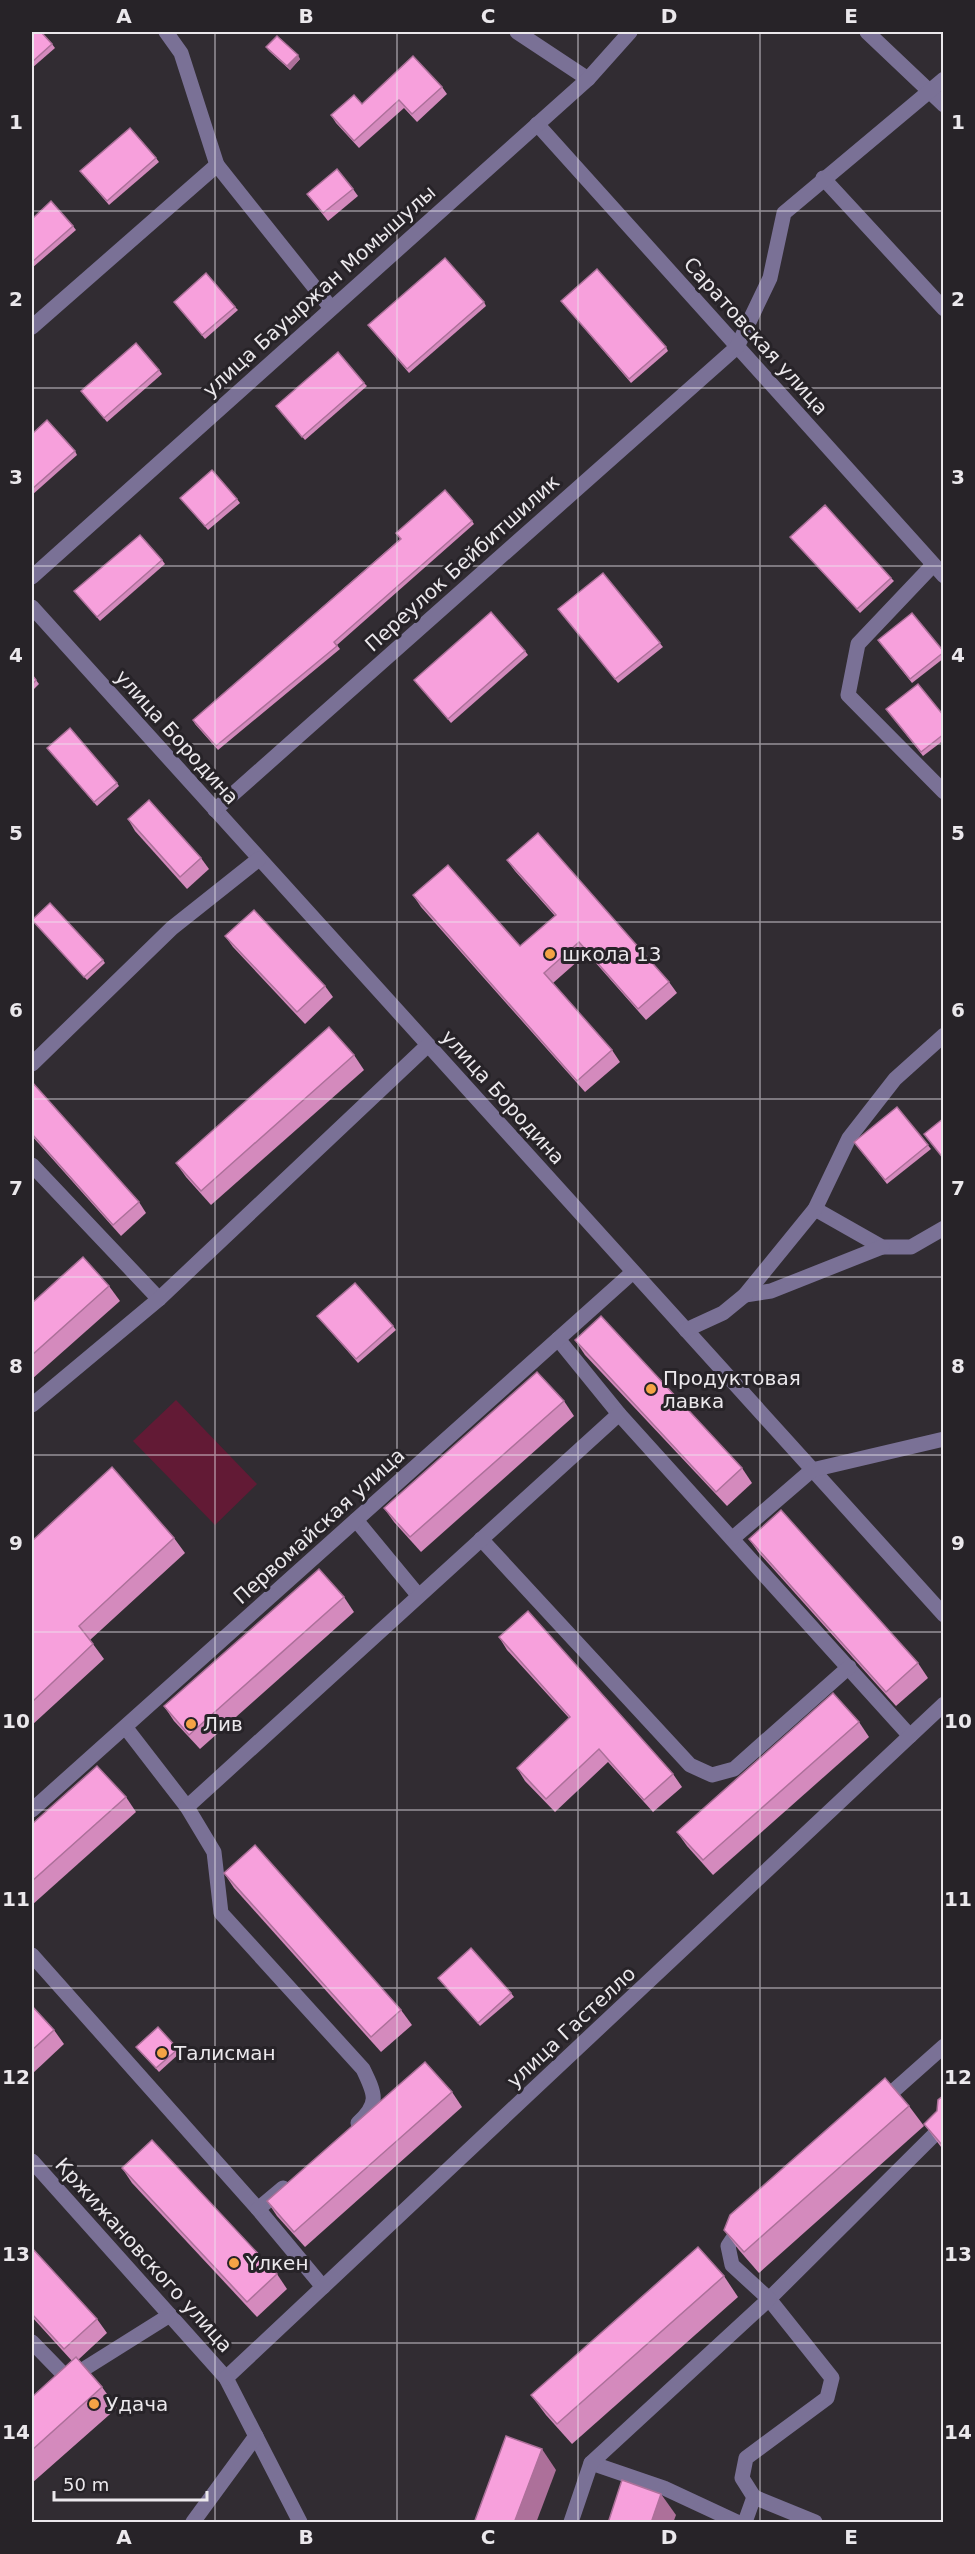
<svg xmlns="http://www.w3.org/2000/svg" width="975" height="2554" viewBox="0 0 975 2554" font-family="'DejaVu Sans',sans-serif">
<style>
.green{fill:#621a35}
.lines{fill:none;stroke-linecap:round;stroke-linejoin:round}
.minor{stroke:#7a7196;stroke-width:15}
.wall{fill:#d48abd}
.shaded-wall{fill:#ad709a}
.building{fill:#f7a0dc;stroke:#ad709a;stroke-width:1.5}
.grid{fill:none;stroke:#ebe8ec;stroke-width:1.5;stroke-opacity:0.55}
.poi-dot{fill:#f4a345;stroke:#272328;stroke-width:2}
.labels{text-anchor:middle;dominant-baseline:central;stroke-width:6;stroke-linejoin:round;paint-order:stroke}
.street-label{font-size:20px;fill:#ebe8ec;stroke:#272328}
.poi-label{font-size:20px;fill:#ebe8ec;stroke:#272328;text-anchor:start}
.neatline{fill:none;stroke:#ebe8ec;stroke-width:2}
.grid-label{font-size:20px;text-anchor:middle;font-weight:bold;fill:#ebe8ec}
</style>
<rect width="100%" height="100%" fill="#312c32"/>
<polygon class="green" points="176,1400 257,1484 215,1525 133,1441"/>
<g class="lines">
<g class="minor">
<polyline points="166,32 181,53 217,165"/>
<polyline points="517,32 588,79"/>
<polyline points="867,32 944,105"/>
<polyline points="537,124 944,576"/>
<polyline points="823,178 944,309"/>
<polyline points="32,327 217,165 331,308"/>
<polyline points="933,565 858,644 848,695 944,792"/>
<polyline points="32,577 588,79 630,32"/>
<polyline points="32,607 944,1615"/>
<polyline points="215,810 737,347 770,278 784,213 944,79"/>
<polyline points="32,1064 172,928 259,859"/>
<polyline points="32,1165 159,1299"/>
<polyline points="815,1209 882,1247 911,1247 944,1228"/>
<polyline points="745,1295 771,1291 882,1247"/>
<polyline points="686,1330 723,1313 745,1295 815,1209 849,1138 895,1079 944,1035"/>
<polyline points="558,1339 619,1414 910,1736"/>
<polyline points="32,1405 159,1299 428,1045"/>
<polyline points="356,1520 418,1595"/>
<polyline points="733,1538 812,1470 944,1439"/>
<polyline points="481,1539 690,1765 712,1775 734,1769 849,1667"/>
<polyline points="126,1728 187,1807"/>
<polyline points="32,1810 633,1272"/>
<polyline points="32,1955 258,2209 323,2287"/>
<polyline points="881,2102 944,2046"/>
<path d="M358,2123c22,-20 17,-29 5,-54l-142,-156 -7,-61 -27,-45 432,-393"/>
<polyline points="32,2161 226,2378 300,2522"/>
<polyline points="258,2209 283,2188"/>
<polyline points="32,2342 68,2379"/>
<polyline points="226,2378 944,1704"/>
<polyline points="68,2379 170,2315"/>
<polyline points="591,2463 664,2488 737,2522"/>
<polyline points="754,2497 742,2478 746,2458 827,2398 832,2378 769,2299 944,2125"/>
<polyline points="193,2522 256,2436"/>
<polyline points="571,2522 591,2463 769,2299 732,2265 728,2246 742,2225"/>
<polyline points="745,2522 754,2497 815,2522"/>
</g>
</g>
<g class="wall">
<polygon points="32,32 52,44 55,48 32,68"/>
<polygon points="266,47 300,59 290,70 269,51"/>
<polygon points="442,87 447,94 417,122 404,108 359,148 336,123 331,115 362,104"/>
<polygon points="156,158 159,162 109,205 80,171"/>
<polygon points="353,189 358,196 328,221 307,194"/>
<polygon points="32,219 73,226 76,230 32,268"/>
<polygon points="561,301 666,347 668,351 631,383"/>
<polygon points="174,302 235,307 238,310 205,339"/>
<polygon points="484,302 486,306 409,373 368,325"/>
<polygon points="159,370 162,374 107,422 81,391"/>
<polygon points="364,383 367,386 305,440 276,406"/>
<polygon points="32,434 75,451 77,455 32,495"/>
<polygon points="180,498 237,499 240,503 208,530"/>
<polygon points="472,521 474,524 337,645 340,649 218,750 195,724 193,720 400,539 396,533"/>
<polygon points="790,537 891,578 894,581 860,613"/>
<polygon points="162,560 165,564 100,621 74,591"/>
<polygon points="603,573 663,647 618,683 558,609"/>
<polygon points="878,640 944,652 944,658 912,683"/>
<polygon points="525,651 528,655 451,723 414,680"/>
<polygon points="32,675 39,684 32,691"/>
<polygon points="886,709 944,716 944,740 923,756"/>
<polygon points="47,748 117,783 119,786 97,806"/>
<polygon points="128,819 201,858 209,869 187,889 135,831"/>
<polygon points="507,860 669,982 677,993 646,1020 587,953 553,983 612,1050 620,1062 585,1092 421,907 413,895 520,946 555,916 515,871"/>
<polygon points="32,920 103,960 105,963 87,980"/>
<polygon points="225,936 325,986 333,997 305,1024 233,947"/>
<polygon points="354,1055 364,1070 211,1205 186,1177 176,1163"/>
<polygon points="32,1082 139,1202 146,1213 121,1236 32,1136"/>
<polygon points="897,1107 931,1149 887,1184 854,1142"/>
<polygon points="109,1286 120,1301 32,1379 32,1303"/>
<polygon points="317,1316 393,1326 396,1330 358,1363"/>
<polygon points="575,1340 742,1468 752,1483 727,1506 585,1355"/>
<polygon points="564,1401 574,1416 421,1552 394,1522 384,1508"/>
<polygon points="174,1538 185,1553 90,1640 104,1659 32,1725 32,1541"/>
<polygon points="749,1539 918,1663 928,1678 896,1706 759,1553"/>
<polygon points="344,1597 354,1612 200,1749 174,1721 164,1706"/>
<polygon points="499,1637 673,1774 682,1787 653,1812 608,1762 555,1812 525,1781 517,1768 569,1718 507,1650"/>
<polygon points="859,1722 869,1737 713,1875 687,1846 677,1832"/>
<polygon points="126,1797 136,1812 32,1905 32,1824"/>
<polygon points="224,1873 401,2010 412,2025 381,2052 234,1888"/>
<polygon points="438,1978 511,1993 514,1997 480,2026"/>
<polygon points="32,2006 54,2030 64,2044 32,2074"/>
<polygon points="136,2047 178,2049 181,2052 159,2072"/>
<polygon points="452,2092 462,2107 305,2247 277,2216 267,2201"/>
<polygon points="944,2095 944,2151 924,2124 937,2111"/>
<polygon points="909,2106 924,2126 759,2273 739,2250 724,2230"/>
<polygon points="122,2168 277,2274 287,2289 257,2317 132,2183"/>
<polygon points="32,2248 97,2319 107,2333 78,2360 102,2387 117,2408 32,2483 32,2397 72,2361 32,2317"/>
<polygon points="724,2276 738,2297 572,2444 546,2415 531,2395"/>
</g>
<g class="shaded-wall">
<polygon points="298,55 300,59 290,70 287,66"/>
<polygon points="542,2449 556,2470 536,2523 514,2523"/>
<polygon points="661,2494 676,2515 673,2523 651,2523"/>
</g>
<g class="building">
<polygon points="32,32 41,32 52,44 32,62"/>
<polygon points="277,36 298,55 287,66 266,47"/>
<polygon points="413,56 442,87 412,114 399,100 354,141 331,115 354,95 362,104"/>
<polygon points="130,128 156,158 107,201 80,171"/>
<polygon points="337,169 353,189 323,213 307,194"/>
<polygon points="51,201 73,226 32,262 32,219"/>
<polygon points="445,258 484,302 407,369 368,325"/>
<polygon points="597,269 666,347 629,379 561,301"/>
<polygon points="206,273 235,307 202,335 174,302"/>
<polygon points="136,343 159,370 104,418 81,391"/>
<polygon points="338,352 364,383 302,437 276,406"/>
<polygon points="47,420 75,451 32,489 32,434"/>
<polygon points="212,470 237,499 205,526 180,498"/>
<polygon points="445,490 472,521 334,642 337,646 216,746 193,720 401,539 396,533"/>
<polygon points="825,505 891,578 857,609 790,537"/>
<polygon points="140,535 162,560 97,617 74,591"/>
<polygon points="603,573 660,643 615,679 558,609"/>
<polygon points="491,612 525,651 448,719 414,680"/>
<polygon points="912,613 944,652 910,679 878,640"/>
<polygon points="32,675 36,680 32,685"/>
<polygon points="918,684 944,716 944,734 921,752 886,709"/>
<polygon points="70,728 117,783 94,802 47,748"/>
<polygon points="149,800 201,858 180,877 128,819"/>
<polygon points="538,833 669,982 638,1009 579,942 544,973 612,1050 577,1081 413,895 448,865 520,946 556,915 507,860"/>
<polygon points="50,903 103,960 84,977 32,920"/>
<polygon points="254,910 325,986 297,1012 225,936"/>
<polygon points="329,1027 354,1055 201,1191 176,1163"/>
<polygon points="32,1082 139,1202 113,1225 32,1134"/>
<polygon points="897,1107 928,1145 885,1180 854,1142"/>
<polygon points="944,1118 944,1159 924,1134"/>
<polygon points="83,1257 109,1286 32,1355 32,1303"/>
<polygon points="355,1283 393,1326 356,1359 317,1316"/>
<polygon points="601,1316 742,1468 716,1492 575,1340"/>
<polygon points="537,1372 564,1401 410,1537 384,1508"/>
<polygon points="112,1467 174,1538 79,1626 93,1644 32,1702 32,1541"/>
<polygon points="781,1510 918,1663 886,1692 749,1539"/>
<polygon points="319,1569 344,1597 189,1735 164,1706"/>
<polygon points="528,1611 673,1774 644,1800 599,1749 546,1799 517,1768 570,1717 499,1637"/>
<polygon points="833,1693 859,1722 703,1860 677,1832"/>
<polygon points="97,1766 126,1797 32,1881 32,1824"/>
<polygon points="255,1845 401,2010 371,2037 224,1873"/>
<polygon points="471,1948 511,1993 478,2023 438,1978"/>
<polygon points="32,2006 54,2030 32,2050"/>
<polygon points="158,2027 178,2049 156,2068 136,2047"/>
<polygon points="425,2062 452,2092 294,2232 267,2201"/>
<polygon points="885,2078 909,2106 744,2252 724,2230 730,2215"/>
<polygon points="944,2095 944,2146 943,2146 924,2124 937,2111 938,2100"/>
<polygon points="152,2140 277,2274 247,2302 122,2168"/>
<polygon points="698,2247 724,2276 557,2424 531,2395"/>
<polygon points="32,2248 97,2319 64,2349 32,2314"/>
<polygon points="76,2357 102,2387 32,2450 32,2397"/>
<polygon points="506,2436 542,2449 514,2523 474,2523"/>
<polygon points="622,2480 661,2494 651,2523 608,2523"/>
</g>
<path class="grid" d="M215,32v2490M397,32v2490M578,32v2490M760,32v2490M32,211h912M32,388h912M32,566h912M32,744h912M32,922h912M32,1099h912M32,1277h912M32,1455h912M32,1632h912M32,1810h912M32,1988h912M32,2166h912M32,2343h912"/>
<g class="poi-dot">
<circle cx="550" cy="954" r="6"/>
<circle cx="651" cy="1389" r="6"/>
<circle cx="191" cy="1724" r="6"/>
<circle cx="162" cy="2053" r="6"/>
<circle cx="234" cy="2263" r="6"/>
<circle cx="94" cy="2404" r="6"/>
</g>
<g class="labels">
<g class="street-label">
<text transform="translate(319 291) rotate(-42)">улица Бауыржан Момышулы</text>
<text transform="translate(756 336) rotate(48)">Саратовская улица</text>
<text transform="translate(462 563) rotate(-42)">Переулок Бейбитшилик</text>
<text transform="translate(177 737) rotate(48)">улица Бородина</text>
<text transform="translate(503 1097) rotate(48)">улица Бородина</text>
<text transform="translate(319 1526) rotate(-42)">Первомайская улица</text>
<text transform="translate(571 2027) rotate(-43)">улица Гастелло</text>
<text transform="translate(144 2255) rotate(48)">Кржижановского улица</text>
</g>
<g class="poi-label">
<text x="562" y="954">школа 13</text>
<text x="663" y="1378">Продуктовая<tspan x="663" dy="23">лавка</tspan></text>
<text x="203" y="1724">Лив</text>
<text x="174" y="2053">Талисман</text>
<text x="246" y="2263">Yлкен</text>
<text x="106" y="2404">Удача</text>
</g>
</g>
<rect width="975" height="2554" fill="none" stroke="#272328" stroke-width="66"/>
<path d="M54 2491v9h153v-9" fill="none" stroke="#ebe8ec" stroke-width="3"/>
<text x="63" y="2491" font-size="18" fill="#ebe8ec" stroke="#272328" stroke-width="4.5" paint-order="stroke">50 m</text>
<rect x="33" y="33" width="909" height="2488" class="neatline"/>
<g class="grid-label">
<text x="124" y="23">A</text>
<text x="306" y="23">B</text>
<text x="488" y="23">C</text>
<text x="669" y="23">D</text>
<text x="851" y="23">E</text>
<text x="16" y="129">1</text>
<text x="958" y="129">1</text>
<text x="16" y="306">2</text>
<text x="958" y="306">2</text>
<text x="16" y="484">3</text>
<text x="958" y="484">3</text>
<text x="16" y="662">4</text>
<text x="958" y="662">4</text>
<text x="16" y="840">5</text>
<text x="958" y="840">5</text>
<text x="16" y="1017">6</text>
<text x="958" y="1017">6</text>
<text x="16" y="1195">7</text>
<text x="958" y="1195">7</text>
<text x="16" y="1373">8</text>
<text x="958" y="1373">8</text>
<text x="16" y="1550">9</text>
<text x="958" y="1550">9</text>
<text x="16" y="1728">10</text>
<text x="958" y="1728">10</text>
<text x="16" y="1906">11</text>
<text x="958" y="1906">11</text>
<text x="16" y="2084">12</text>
<text x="958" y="2084">12</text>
<text x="16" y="2261">13</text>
<text x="958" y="2261">13</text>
<text x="16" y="2439">14</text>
<text x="958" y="2439">14</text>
<text x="124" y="2544">A</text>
<text x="306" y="2544">B</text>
<text x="488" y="2544">C</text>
<text x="669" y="2544">D</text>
<text x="851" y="2544">E</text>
</g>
</svg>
